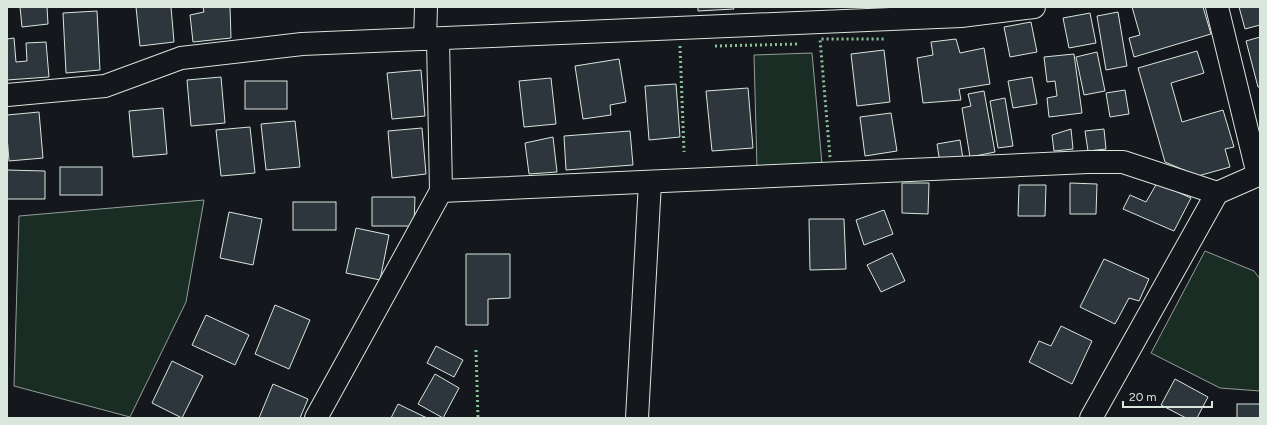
<svg xmlns="http://www.w3.org/2000/svg" width="1267" height="425" viewBox="0 0 1267 425" font-family="Figtree,sans-serif">
<style>
.green{fill:#1a2d24;stroke:#939e99}
.building{fill:#2c363c;stroke:#d8e6dc}
.lines{fill:none;stroke-linecap:round;stroke-linejoin:round}
.street-casing{stroke:#d8e6dc;stroke-width:24}
.street{stroke:#14181c;stroke-width:22}
.hedge{stroke:#8ac095;stroke-width:3;stroke-dasharray:2 3;stroke-linecap:butt}
</style>
<rect width="100%" height="100%" fill="#14181c"/>
<g class="green">
<polygon points="812,53 822,164 757,168 754,55"/>
<polygon points="204,200 186,302 130,417 14,386 19,216"/>
<polygon points="1205,251 1254,271 1260,279 1260,391 1220,388 1151,353"/>
</g>
<g class="building">
<polygon points="20,7 47,7 48,24 22,27"/>
<polygon points="136,7 171,7 174,42 140,46"/>
<polygon points="203,7 230,7 231,38 193,42 190,15 204,12"/>
<polygon points="698,7 733,7 734,9 698,11"/>
<polygon points="1132,7 1203,7 1211,34 1134,57 1129,38 1140,35"/>
<polygon points="1239,7 1260,7 1260,25 1245,29"/>
<polygon points="97,11 100,70 66,73 63,13"/>
<polygon points="1118,12 1127,66 1106,70 1097,16"/>
<polygon points="1090,13 1096,43 1069,48 1063,18"/>
<polygon points="1031,22 1037,52 1010,57 1004,27"/>
<polygon points="1260,37 1260,87 1258,87 1246,41"/>
<polygon points="14,38 16,62 27,61 26,43 46,42 49,77 7,80 7,39"/>
<polygon points="956,39 960,53 984,48 990,84 959,89 961,100 923,103 917,58 933,55 931,42"/>
<polygon points="884,50 890,102 857,106 851,54"/>
<polygon points="1197,51 1204,73 1171,83 1182,122 1223,110 1234,147 1225,149 1230,167 1198,176 1165,162 1138,68"/>
<polygon points="1097,52 1105,91 1084,95 1076,57"/>
<polygon points="1074,54 1082,113 1049,117 1047,98 1057,96 1055,81 1047,82 1044,57"/>
<polygon points="619,59 626,102 610,105 611,115 583,119 575,66"/>
<polygon points="421,70 425,116 392,119 387,73"/>
<polygon points="221,77 225,123 191,126 187,80"/>
<polygon points="1032,77 1037,104 1013,108 1008,81"/>
<polygon points="551,78 556,124 524,127 519,81"/>
<rect x="245" y="81" width="42" height="28"/>
<polygon points="676,84 680,137 649,140 645,86"/>
<polygon points="748,88 753,148 712,151 706,91"/>
<polygon points="1125,90 1129,114 1110,117 1106,93"/>
<polygon points="984,91 995,152 970,157 962,108 971,106 968,94"/>
<polygon points="1005,98 1013,146 998,148 990,101"/>
<polygon points="163,108 167,154 133,157 129,111"/>
<polygon points="39,112 43,158 9,161 7,136 7,115"/>
<polygon points="891,113 897,151 865,156 860,117"/>
<polygon points="295,121 300,167 266,170 261,124"/>
<polygon points="250,127 255,173 221,176 216,130"/>
<polygon points="422,128 426,174 392,178 388,131"/>
<polygon points="1071,129 1073,149 1054,151 1052,135"/>
<polygon points="1104,129 1106,149 1088,151 1085,131"/>
<polygon points="630,131 633,165 566,170 564,136"/>
<polygon points="553,137 557,172 529,174 525,143"/>
<polygon points="960,140 963,159 940,163 937,144"/>
<rect x="60" y="167" width="42" height="28"/>
<polygon points="7,170 45,171 45,199 7,199"/>
<polygon points="902,183 929,183 928,214 902,213"/>
<polygon points="1070,183 1097,184 1096,214 1070,214"/>
<polygon points="1157,183 1191,198 1174,231 1123,209 1130,195 1146,202"/>
<polygon points="1019,185 1046,185 1045,216 1018,216"/>
<polygon points="372,197 415,197 414,226 372,226"/>
<rect x="293" y="202" width="43" height="28"/>
<polygon points="884,210 893,234 864,245 856,220"/>
<polygon points="229,212 262,219 253,265 220,258"/>
<polygon points="809,219 844,219 846,269 810,270"/>
<polygon points="356,228 389,235 380,280 346,273"/>
<polygon points="892,253 905,281 881,292 867,265"/>
<polygon points="466,254 510,254 510,298 488,299 488,325 466,325"/>
<polygon points="1104,259 1149,279 1139,301 1129,298 1115,324 1080,307"/>
<polygon points="275,305 310,320 289,369 255,354"/>
<polygon points="206,315 249,335 235,365 192,345"/>
<polygon points="1061,326 1092,341 1072,384 1029,362 1039,341 1051,346"/>
<polygon points="436,346 463,360 454,377 427,363"/>
<polygon points="172,361 203,376 182,418 152,403"/>
<polygon points="435,374 459,388 443,418 418,404"/>
<polygon points="1175,379 1208,397 1197,418 1186,418 1161,405"/>
<polygon points="273,384 308,399 300,418 259,418"/>
<polygon points="398,404 427,418 391,418"/>
<rect x="1237" y="404" width="23" height="14"/>
</g>
<g class="lines">
<defs>
<g id="street">
<polyline points="425,39 426,7"/>
<polyline points="7,95 105,86 181,58 302,44 961,16 1034,7"/>
<polyline points="441,191 1088,162 1123,162 1217,193"/>
<polyline points="316,418 441,191 438,39"/>
<polyline points="637,418 650,182"/>
<polyline points="1091,418 1217,193 1258,175 1217,7"/>
</g>
</defs>
<use href="#street" class="street-casing"/>
<use href="#street" class="street"/>
<g class="hedge">
<polyline points="680,46 684,152"/>
<polyline points="715,46 800,44"/>
<polyline points="830,157 820,39 884,39"/>
<polyline points="476,350 478,418"/>
</g>
</g>
<rect width="1267" height="425" fill="none" stroke="#d8e6dc" stroke-width="16"/>
<path d="M1123 401v6h89v-6" fill="none" stroke="#d8e6dc" stroke-width="2"/>
<text x="1129" y="401" font-size="12" fill="#d8e6dc" stroke="#14181c" stroke-width="3" paint-order="stroke">20 m</text>
</svg>
